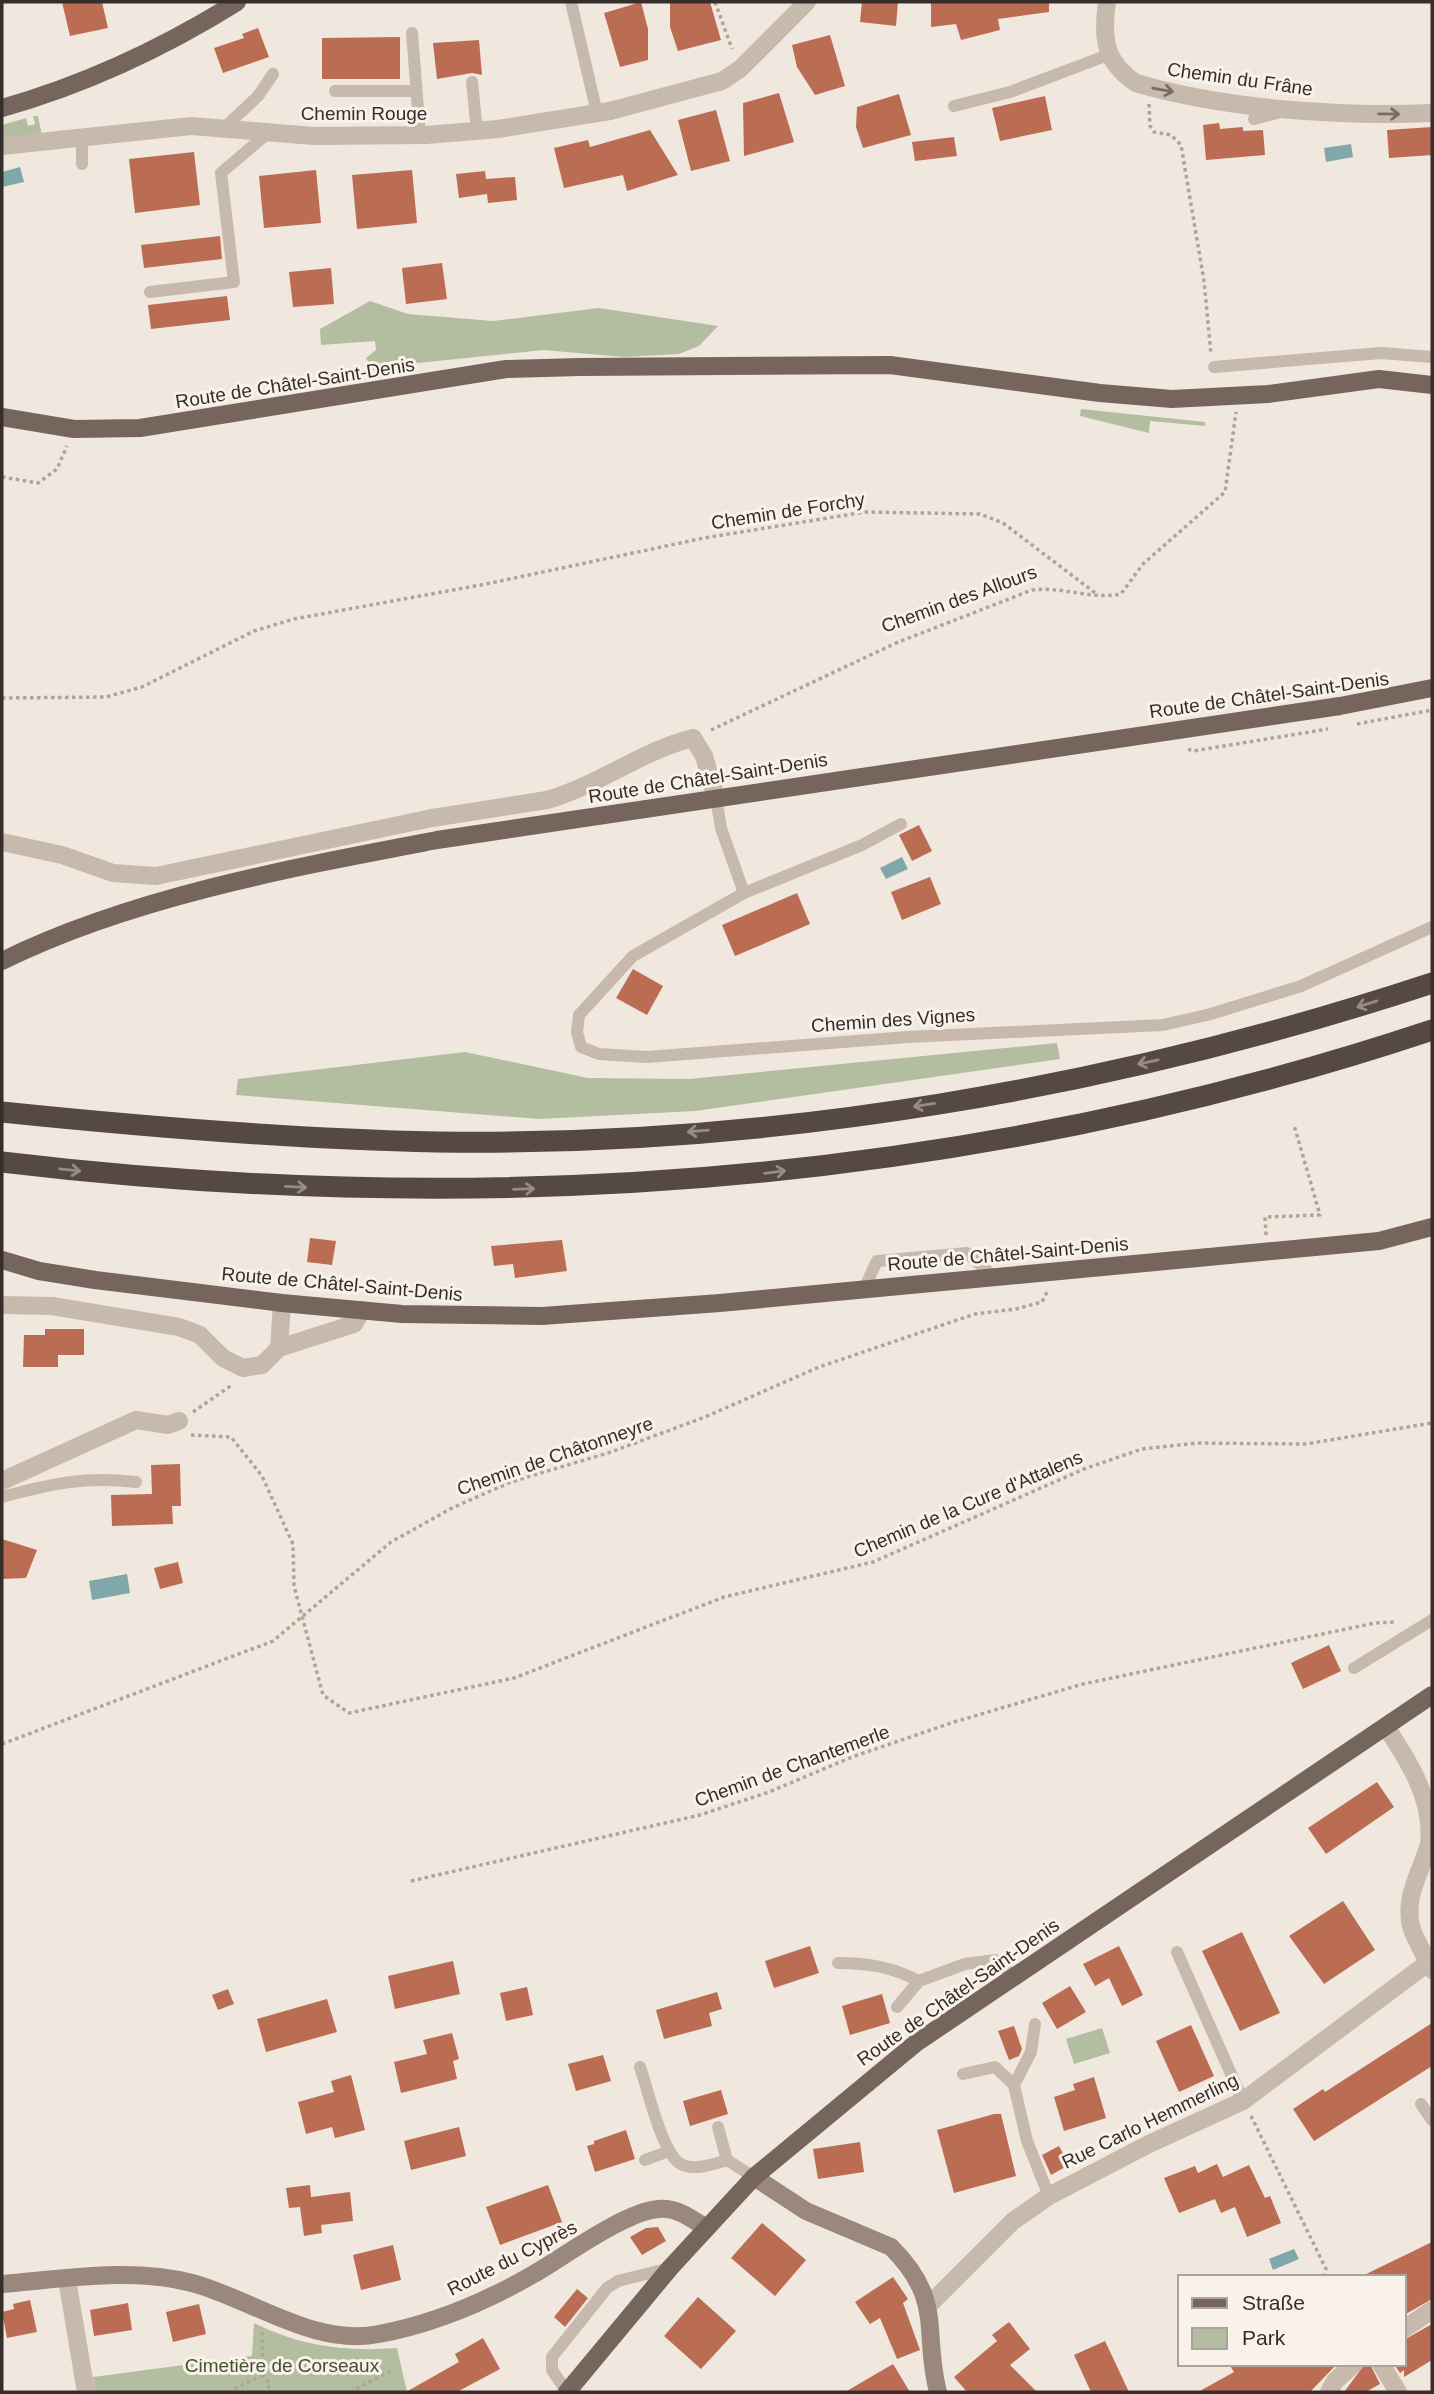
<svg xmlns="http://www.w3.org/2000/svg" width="1434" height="2394" viewBox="0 0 1434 2394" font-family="Helvetica,sans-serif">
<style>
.green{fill:#b3bea0}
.water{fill:#80a8aa}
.building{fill:#ba6d53}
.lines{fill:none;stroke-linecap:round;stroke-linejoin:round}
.path{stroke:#b3a396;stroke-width:3.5;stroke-dasharray:3.5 3.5;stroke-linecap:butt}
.lane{stroke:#c7b9ab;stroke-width:12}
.street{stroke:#c7b9ab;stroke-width:18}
.secondary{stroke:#9b887d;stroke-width:18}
.primary{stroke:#76655c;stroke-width:18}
.highway{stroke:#564842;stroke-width:21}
.oneway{stroke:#776d64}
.oneway2{stroke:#978c85}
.labels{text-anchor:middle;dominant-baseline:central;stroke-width:6;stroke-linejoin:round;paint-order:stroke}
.street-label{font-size:19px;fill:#362e2a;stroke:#f8f2ea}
.park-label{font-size:19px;fill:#455230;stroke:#f8f2ea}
</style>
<rect width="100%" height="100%" fill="#f0e8de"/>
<g class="green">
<polygon points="33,116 38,116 42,135 2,138 2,125 26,118 28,126 35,124"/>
<polygon points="370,301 408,314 493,321 599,308 718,326 699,346 679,354 624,357 543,350 408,364 378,378 366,358 376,350 375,341 321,345 320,329"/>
<polygon points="1081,409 1205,422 1205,426 1150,421 1149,433 1080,416"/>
<polygon points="1057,1043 1060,1059 695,1111 540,1119 236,1095 238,1079 465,1052 588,1078 689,1079"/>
<polygon points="1102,2028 1110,2053 1074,2064 1066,2039"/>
<path d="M254,2323c46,23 91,29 143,25l10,44h-312l-2,-15 159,-21z"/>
</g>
<g class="water">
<polygon points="1351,144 1353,157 1326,162 1324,148"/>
<polygon points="20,167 24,182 2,187 2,172"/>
<polygon points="902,857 908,869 886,879 880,868"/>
<polygon points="127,1574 130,1593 92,1600 89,1581"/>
<polygon points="1294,2249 1299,2259 1273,2270 1269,2259"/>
</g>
<g class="building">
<polygon points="62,2 102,2 108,28 70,36"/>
<polygon points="641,2 648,29 648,60 620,67 604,13"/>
<polygon points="670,2 710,2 721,40 678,51 670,27"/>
<polygon points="862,2 898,2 896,26 860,22"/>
<polygon points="931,2 1049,2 1049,12 998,19 1000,30 961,40 956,24 931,27"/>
<polygon points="258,28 269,57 223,73 214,48 244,38 242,34"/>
<polygon points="830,35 845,86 815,95 797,67 792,45"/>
<polygon points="400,37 400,79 322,79 322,38"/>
<polygon points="479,40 482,75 472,73 437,79 433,43"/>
<polygon points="779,93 794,142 744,156 743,103"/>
<polygon points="899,94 911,135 863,148 856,127 857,107"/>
<polygon points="1045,96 1052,130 1000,141 992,108"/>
<polygon points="716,110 730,161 691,171 678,120"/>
<polygon points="1219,123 1220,129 1243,127 1243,131 1263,130 1265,155 1206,160 1203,125"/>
<polygon points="1432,127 1432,155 1389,158 1387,130"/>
<polygon points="650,130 678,175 627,191 623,175 564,188 554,148 588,140 590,147"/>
<polygon points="954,137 957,156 915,161 912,142"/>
<polygon points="194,152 200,205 135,213 129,159"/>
<polygon points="316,170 321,223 264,228 259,176"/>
<polygon points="412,170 417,223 357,229 352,175"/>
<polygon points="485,171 486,179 515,177 517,200 488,203 487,194 459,198 456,174"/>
<polygon points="220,236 222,259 144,268 141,245"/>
<polygon points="442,263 447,299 406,304 402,268"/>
<polygon points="331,268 334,304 293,307 289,272"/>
<polygon points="227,296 230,320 151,329 148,305"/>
<polygon points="919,825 932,851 912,861 899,835"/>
<polygon points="930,877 941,904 902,920 891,892"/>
<polygon points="797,893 810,924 735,956 722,925"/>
<polygon points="633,969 663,986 647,1015 616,998"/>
<polygon points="310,1238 336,1241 332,1265 307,1262"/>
<polygon points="562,1240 567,1271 515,1278 513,1264 494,1266 491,1246"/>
<polygon points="45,1329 84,1329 84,1355 58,1355 58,1367 23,1367 24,1335 45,1335"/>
<polygon points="180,1464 181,1506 172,1506 173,1524 112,1526 111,1495 152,1494 151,1465"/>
<polygon points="2,1539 37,1550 26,1578 2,1579"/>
<polygon points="178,1562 183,1583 160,1589 154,1568"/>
<polygon points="1329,1645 1341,1671 1303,1689 1291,1663"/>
<polygon points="1377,1782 1394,1807 1326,1854 1308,1828"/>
<polygon points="1343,1901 1375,1950 1324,1984 1289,1936"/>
<polygon points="1242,1932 1280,2013 1240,2031 1202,1951"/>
<polygon points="810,1946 819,1973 774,1988 765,1961"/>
<polygon points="1119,1946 1143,1995 1122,2006 1109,1978 1095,1986 1083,1964"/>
<polygon points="453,1961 460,1994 395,2009 388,1976"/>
<polygon points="1070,1986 1086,2012 1057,2029 1042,2003"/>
<polygon points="527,1987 533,2015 506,2021 500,1993"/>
<polygon points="228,1989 234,2004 218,2010 212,1995"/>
<polygon points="717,1992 722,2009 709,2013 712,2026 664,2039 656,2010"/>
<polygon points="882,1994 890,2023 850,2035 842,2006"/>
<polygon points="327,1999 337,2032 266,2052 257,2019"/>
<polygon points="1432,2023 1432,2066 1314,2141 1293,2109 1323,2089 1325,2092"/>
<polygon points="1191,2025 1214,2076 1179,2092 1156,2041"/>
<polygon points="1014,2026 1022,2049 1019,2056 1009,2060 998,2031"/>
<polygon points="452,2033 459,2059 453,2061 457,2079 401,2093 394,2062 427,2054 423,2040"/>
<polygon points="603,2055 611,2081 576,2091 568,2064"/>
<polygon points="351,2075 365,2130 335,2138 332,2127 306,2134 298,2102 334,2092 331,2081"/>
<polygon points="1094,2077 1106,2118 1064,2131 1054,2097 1075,2090 1073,2084"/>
<polygon points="721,2090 728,2114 690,2126 683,2101"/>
<polygon points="994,2114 1001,2114 1016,2176 954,2193 937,2130"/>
<polygon points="459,2127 466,2156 411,2170 404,2141"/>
<polygon points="626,2130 635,2159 595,2172 587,2146 594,2144 594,2141"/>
<polygon points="860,2142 864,2172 818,2179 813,2149"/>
<polygon points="1059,2146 1069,2165 1051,2175 1042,2155"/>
<polygon points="1217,2164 1223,2177 1249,2165 1265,2198 1270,2196 1281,2223 1247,2237 1235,2207 1221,2213 1215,2199 1179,2213 1164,2178 1195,2166 1198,2173"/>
<polygon points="310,2185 311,2197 350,2192 353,2221 321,2225 322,2233 304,2236 300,2207 289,2208 286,2188"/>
<polygon points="548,2185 562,2222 500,2245 486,2207"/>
<polygon points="762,2223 806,2260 775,2296 731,2258"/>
<polygon points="658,2227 666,2241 642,2255 630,2237 646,2228"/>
<polygon points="1432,2242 1432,2299 1404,2315 1404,2277 1360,2277"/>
<polygon points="393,2245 401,2280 361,2290 353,2255"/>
<polygon points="893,2277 908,2299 903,2303 920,2350 897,2359 880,2318 870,2324 855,2302"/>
<polygon points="577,2289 588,2298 565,2327 554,2317"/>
<polygon points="698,2297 736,2331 701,2369 664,2336"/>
<polygon points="30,2300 37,2332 7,2338 2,2312 14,2309 13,2304"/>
<polygon points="128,2303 132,2330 94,2336 90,2310"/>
<polygon points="199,2304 206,2334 173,2342 166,2312"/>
<polygon points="1009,2322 1030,2349 1010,2365 1037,2392 967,2392 954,2377 997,2341 992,2335"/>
<polygon points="1432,2324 1432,2360 1404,2377 1404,2370 1400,2373 1394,2364 1404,2364 1404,2340"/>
<polygon points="483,2338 500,2369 457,2392 406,2392 459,2362 455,2354"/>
<polygon points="1105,2341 1129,2392 1091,2392 1074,2355"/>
<polygon points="893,2364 910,2392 845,2392"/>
<polygon points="1229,2364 1337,2364 1310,2392 1198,2392 1234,2372"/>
<polygon points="1365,2364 1370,2364 1380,2384 1366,2392 1344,2392"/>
</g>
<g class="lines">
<g class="path">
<polyline points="715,2 732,49"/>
<polyline points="1149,104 1150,126 1154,132 1171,135 1181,145 1204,281 1211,354"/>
<polyline points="2,477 38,483 57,469 67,446"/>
<polyline points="2,698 106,697 142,687 254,631 294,619 486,584 704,538 865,512 980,514 1003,523 1098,595"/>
<polyline points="1357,724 1432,710"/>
<path d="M711,730l185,-87 136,-53c30,-4 60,10 89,4l22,-30 82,-72 11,-80"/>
<polyline points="1188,749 1193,751 1328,729"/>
<polyline points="1266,1235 1265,1217 1320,1215 1294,1125"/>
<polyline points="193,1412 232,1385"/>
<polyline points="191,1435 231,1437 262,1476 293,1544 294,1586 323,1695 349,1713 514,1678 724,1597 873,1562 1084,1469 1142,1449 1197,1443 1306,1444 1432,1423"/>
<polyline points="2,1744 273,1641 391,1542 452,1508 511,1482 611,1452 705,1417 819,1367 975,1314 1016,1309 1042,1302 1048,1290"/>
<polyline points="411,1881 700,1815 769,1792 852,1757 954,1722 1083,1684 1375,1623 1395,1622"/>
<polyline points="1251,2116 1326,2269 1324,2277"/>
<polyline points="262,2332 263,2375 270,2385 266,2392"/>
<polyline points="228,2392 263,2375"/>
<polyline points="350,2392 394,2369"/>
</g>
<g class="lane">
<polyline points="571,2 597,113"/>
<polyline points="412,33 420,135"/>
<polyline points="472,82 477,131"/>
<polyline points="335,91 416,91"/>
<polyline points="954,106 1010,92 1108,55"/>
<polyline points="1254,119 1281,112"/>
<polyline points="223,129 258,96 273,74"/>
<polyline points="82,164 82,138"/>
<polyline points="150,292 234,282 221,173 268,133"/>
<polyline points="1214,367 1381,353 1432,357"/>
<polyline points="716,798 721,828 744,893 633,956 579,1015 577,1032 581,1047 599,1054 647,1057 908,1037 1163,1025 1211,1014 1301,986 1432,927"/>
<polyline points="744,893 862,845 901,824"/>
<polyline points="864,1289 877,1261 967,1253 993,1276"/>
<path d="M2,1497c48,-13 83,-21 134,-15"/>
<polyline points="1354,1668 1432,1620"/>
<polyline points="1177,1952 1243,2101"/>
<path d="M838,1963c30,0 54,4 81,18"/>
<polyline points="897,2007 919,1981 965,1964 995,1960 1015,1976"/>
<polyline points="1035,2024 1031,2052 1014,2085 1027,2141 1049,2196"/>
<path d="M640,2067c8,23 21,82 39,96 14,9 34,1 48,-3l27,17"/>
<polyline points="963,2074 995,2067 1014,2085"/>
<polyline points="1421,2104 1432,2120"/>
<polyline points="718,2127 727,2160"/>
<polyline points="645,2160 669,2151"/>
<polyline points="567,2392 552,2370 552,2357 607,2288 618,2281 670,2268"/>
</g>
<g class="street">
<path d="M1107,2c-5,35 -3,60 29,81 88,26 205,34 296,30"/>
<polyline points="2,146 191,126 314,136 426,135 498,129 610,111 722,81 740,69 807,2"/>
<path d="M2,842l60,13 51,18 43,3 276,-58 115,-18c52,-15 94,-49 146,-62l11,18 12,42"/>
<polyline points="2,1305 52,1306 179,1327 200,1335 223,1358 243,1368 262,1365 279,1348 282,1303"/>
<polyline points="279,1348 354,1324 362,1310"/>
<polyline points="2,1481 136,1420 168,1425 179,1421"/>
<path d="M1386,1727c22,33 48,73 43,117 -8,29 -25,51 -18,82 4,15 15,30 21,44"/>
<polyline points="67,2279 86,2392"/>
<polyline points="929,2305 1013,2221 1049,2196 1149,2144 1243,2101 1429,1962"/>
<polyline points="1404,2329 1432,2310"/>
<polyline points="1381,2364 1398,2392"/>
<polyline points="1329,2392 1335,2381 1354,2364"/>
</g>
<g class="secondary">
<path d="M754,2177l52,34 85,36c54,54 31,83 47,145"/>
<path d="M2,2284c61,-5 130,-17 190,-1 60,16 122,64 187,51 53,-10 106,-32 153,-59 32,-18 92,-63 126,-66 19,-2 34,10 48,19"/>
</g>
<g class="primary">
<path d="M2,108c81,-23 163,-61 235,-106"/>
<polyline points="2,417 74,429 140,428 506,369 580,367 890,365 1100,393 1172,399 1268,394 1379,379 1432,385"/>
<path d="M2,961c129,-64 293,-94 435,-121l903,-134 92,-18"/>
<polyline points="2,1260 39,1271 95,1280 282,1303 402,1314 542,1316 720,1303 1379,1241 1432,1227"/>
<polyline points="567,2392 670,2268 754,2177 916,2043 1432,1695"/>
</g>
<g class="highway">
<path d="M2,1112c145,15 290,27 435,30 336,5 677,-54 995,-159"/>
<path d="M2,1162c486,58 964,23 1430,-132"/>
</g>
</g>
<defs><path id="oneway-shaft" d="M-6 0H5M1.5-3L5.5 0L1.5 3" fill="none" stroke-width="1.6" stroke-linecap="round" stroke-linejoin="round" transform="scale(1.75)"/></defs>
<g class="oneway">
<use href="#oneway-shaft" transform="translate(1163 90) rotate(10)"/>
<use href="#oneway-shaft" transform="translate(1389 114) rotate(1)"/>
</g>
<g class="oneway2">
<use href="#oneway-shaft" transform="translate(1367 1004) rotate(163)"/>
<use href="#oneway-shaft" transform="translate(1148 1062) rotate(168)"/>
<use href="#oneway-shaft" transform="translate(924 1105) rotate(171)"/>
<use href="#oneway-shaft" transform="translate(698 1131) rotate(175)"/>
<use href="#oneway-shaft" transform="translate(70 1170) rotate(6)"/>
<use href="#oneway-shaft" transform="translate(775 1172) rotate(-7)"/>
<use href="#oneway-shaft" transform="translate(296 1187) rotate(3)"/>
<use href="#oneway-shaft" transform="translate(524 1189) rotate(-2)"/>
</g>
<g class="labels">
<g class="street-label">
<text transform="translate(1240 79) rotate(8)">Chemin du Frâne</text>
<text x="364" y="113">Chemin Rouge</text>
<text transform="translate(295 383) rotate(-9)">Route de Châtel-Saint-Denis</text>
<text transform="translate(788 511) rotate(-9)">Chemin de Forchy</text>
<text transform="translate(959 599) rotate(-20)">Chemin des Allours</text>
<text transform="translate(1269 695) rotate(-8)">Route de Châtel-Saint-Denis</text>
<text transform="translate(708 778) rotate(-9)">Route de Châtel-Saint-Denis</text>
<text transform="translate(893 1020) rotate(-4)">Chemin des Vignes</text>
<text transform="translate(1008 1254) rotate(-5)">Route de Châtel-Saint-Denis</text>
<text transform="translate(342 1284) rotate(5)">Route de Châtel-Saint-Denis</text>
<text transform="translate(555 1456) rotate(-19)">Chemin de Châtonneyre</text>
<text transform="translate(968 1504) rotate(-23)">Chemin de la Cure d'Attalens</text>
<text transform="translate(792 1766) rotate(-20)">Chemin de Chantemerle</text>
<text transform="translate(958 1992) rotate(-35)">Route de Châtel-Saint-Denis</text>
<text transform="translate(1150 2121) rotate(-26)">Rue Carlo Hemmerling</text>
<text transform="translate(512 2258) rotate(-27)">Route du Cyprès</text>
</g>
<g class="park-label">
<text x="282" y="2365">Cimetière de Corseaux</text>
</g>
</g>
<rect width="1434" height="2394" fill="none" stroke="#362e2a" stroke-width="7"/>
<rect x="1178" y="2275" width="228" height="91" fill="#f8f2ea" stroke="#aaa49d" stroke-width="2"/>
<rect x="1192" y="2298" width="35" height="10" fill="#76655c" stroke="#aaa49d" stroke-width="2"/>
<text x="1242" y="2310" font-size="21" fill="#362e2a">Straße</text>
<rect x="1192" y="2328" width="35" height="21" fill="#b3bea0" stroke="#aaa49d" stroke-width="2"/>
<text x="1242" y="2345" font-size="21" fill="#362e2a">Park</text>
</svg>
